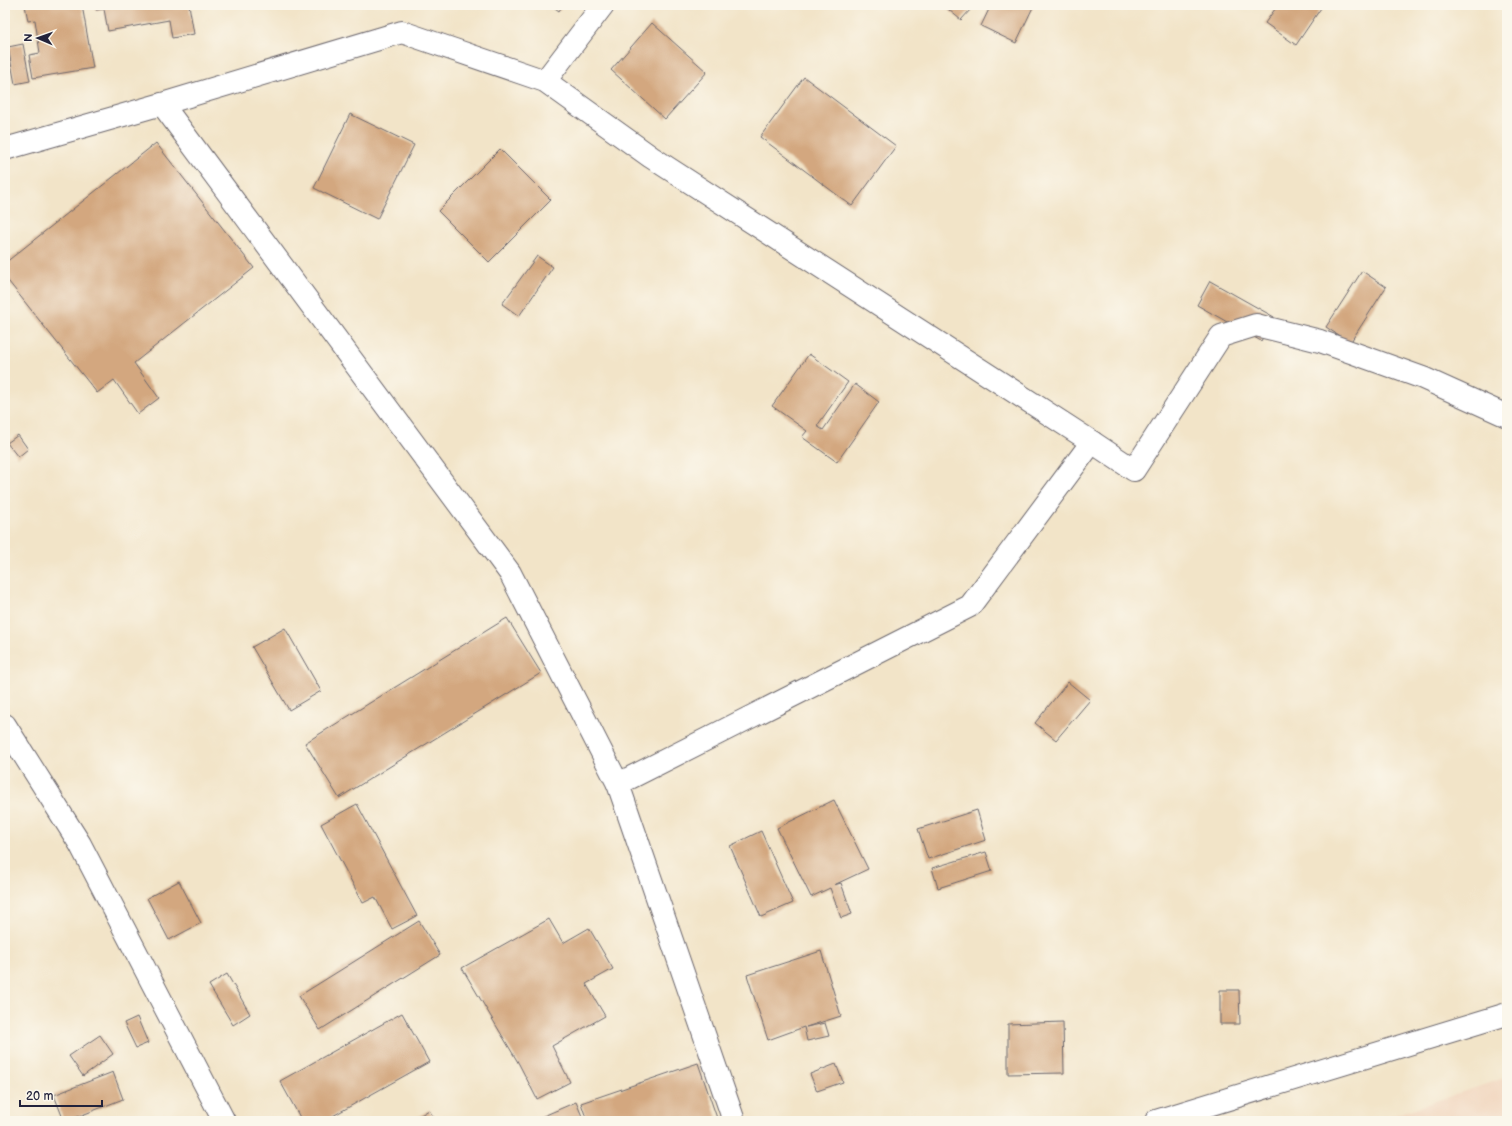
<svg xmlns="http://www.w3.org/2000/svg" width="1512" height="1126" viewBox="0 0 1512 1126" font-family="'Balsamiq Sans',sans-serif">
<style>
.built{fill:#f1d5bd}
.building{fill:#d3a77f}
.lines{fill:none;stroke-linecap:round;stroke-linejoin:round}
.street-casing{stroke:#6b666c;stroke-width:24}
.street{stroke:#fff;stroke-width:22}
</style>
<rect width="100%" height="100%" fill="#fbf7ec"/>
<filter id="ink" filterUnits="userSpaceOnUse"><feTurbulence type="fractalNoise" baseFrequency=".025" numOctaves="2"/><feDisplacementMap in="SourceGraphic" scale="8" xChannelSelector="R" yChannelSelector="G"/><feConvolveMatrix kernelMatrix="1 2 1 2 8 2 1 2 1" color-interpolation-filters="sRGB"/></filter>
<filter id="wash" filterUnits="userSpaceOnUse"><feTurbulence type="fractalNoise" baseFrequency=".012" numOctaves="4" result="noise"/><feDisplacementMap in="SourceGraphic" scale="16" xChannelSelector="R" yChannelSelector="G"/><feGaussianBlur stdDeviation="0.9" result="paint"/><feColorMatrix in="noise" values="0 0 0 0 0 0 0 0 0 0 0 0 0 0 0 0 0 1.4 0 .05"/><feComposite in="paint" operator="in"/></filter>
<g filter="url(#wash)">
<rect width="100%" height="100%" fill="#f2e4c8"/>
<polygon class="built" points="1507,1077 1507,1121 1377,1121"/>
<g id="blocks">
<g class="building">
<polygon points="25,5 82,5 93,68 33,78 29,55 40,53 35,20 28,21"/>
<polygon points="95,5 189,5 194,34 172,38 169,20 108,31 104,9 96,10"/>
<polygon points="551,5 563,5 559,11"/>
<polygon points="943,5 967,5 971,9 961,20"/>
<polygon points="991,5 1034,5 1016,43 981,26"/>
<polygon points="1278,5 1323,5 1296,45 1265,23"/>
<polygon points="652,23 707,72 665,119 611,70"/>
<polygon points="23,44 30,81 15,84 8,47"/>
<polygon points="804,77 896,146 852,206 760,137"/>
<polygon points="350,114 414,145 377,219 314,188"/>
<polygon points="156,143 254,268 134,363 159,398 138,414 114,380 97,393 5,277 5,263"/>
<polygon points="500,149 551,200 489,262 438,211"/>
<polygon points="537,256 553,267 519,316 502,304"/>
<polygon points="1362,271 1386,287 1350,343 1326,327"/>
<polygon points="1210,281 1274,317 1261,341 1197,305"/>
<polygon points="809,354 848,382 817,426 823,430 855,384 879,402 837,462 802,437 807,431 772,406"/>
<polygon points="18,435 28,449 18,457 7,443"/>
<polygon points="507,618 541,673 339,798 305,743"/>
<polygon points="285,628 321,691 289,710 252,647"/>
<polygon points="1068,682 1090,700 1056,740 1035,723"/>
<polygon points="834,800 868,869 834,885 841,883 852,914 841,918 830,888 811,897 777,828"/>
<polygon points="357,804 417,916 392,929 375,897 363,903 321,824"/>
<polygon points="977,810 986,840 928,859 918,829"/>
<polygon points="761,831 793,903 761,917 730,846"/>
<polygon points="986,852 992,871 938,888 932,868"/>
<polygon points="179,881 201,923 169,940 147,898"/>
<polygon points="549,919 563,943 589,928 613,969 586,984 605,1016 552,1046 570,1082 537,1099 519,1064 462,968"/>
<polygon points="419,921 440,955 320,1030 299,996"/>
<polygon points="821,951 841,1016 806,1027 825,1023 829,1036 807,1041 804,1027 768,1040 747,975"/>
<polygon points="227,974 250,1014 233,1025 209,985"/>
<polygon points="1220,990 1239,990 1240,1024 1220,1024"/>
<polygon points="402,1013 429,1062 324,1121 302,1121 280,1081"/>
<polygon points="137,1017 148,1043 136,1048 124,1023"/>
<polygon points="1063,1022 1064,1073 1008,1074 1008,1024"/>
<polygon points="100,1035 113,1054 83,1076 69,1056"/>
<polygon points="698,1063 718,1121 587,1121 581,1103"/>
<polygon points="836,1064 843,1082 817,1091 810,1074"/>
<polygon points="113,1072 123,1099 67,1121 64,1121 54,1095"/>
<polygon points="576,1102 584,1121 540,1121 539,1118"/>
<polygon points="429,1110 436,1121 411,1121"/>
</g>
</g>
</g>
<g filter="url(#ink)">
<use href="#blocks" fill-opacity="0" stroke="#6b666c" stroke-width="1"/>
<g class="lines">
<defs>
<g id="street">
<polyline points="545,81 603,5"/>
<polyline points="162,104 510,573 618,784"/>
<polyline points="5,149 162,104 402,32 545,81 651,157 1092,442 1134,470 1221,336 1256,325 1320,341 1423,378 1507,416"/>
<polyline points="5,725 80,844 224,1121"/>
<polyline points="734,1121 618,784 970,606 1092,442"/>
<polyline points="1156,1121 1507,1014"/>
</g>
</defs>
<use href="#street" class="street-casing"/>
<use href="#street" class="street"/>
</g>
</g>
<rect width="1512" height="1126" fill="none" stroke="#fbf7ec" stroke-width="20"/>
<g transform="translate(38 38) rotate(272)" stroke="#fbf7ec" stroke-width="3" paint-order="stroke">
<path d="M0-3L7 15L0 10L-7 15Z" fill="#22223b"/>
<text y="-6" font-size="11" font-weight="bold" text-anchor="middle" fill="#22223b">N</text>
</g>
<path d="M20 1100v6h82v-6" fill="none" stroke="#22223b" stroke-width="2"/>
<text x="26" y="1100" font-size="12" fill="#22223b" stroke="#fbf7ec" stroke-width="3" paint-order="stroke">20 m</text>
</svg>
